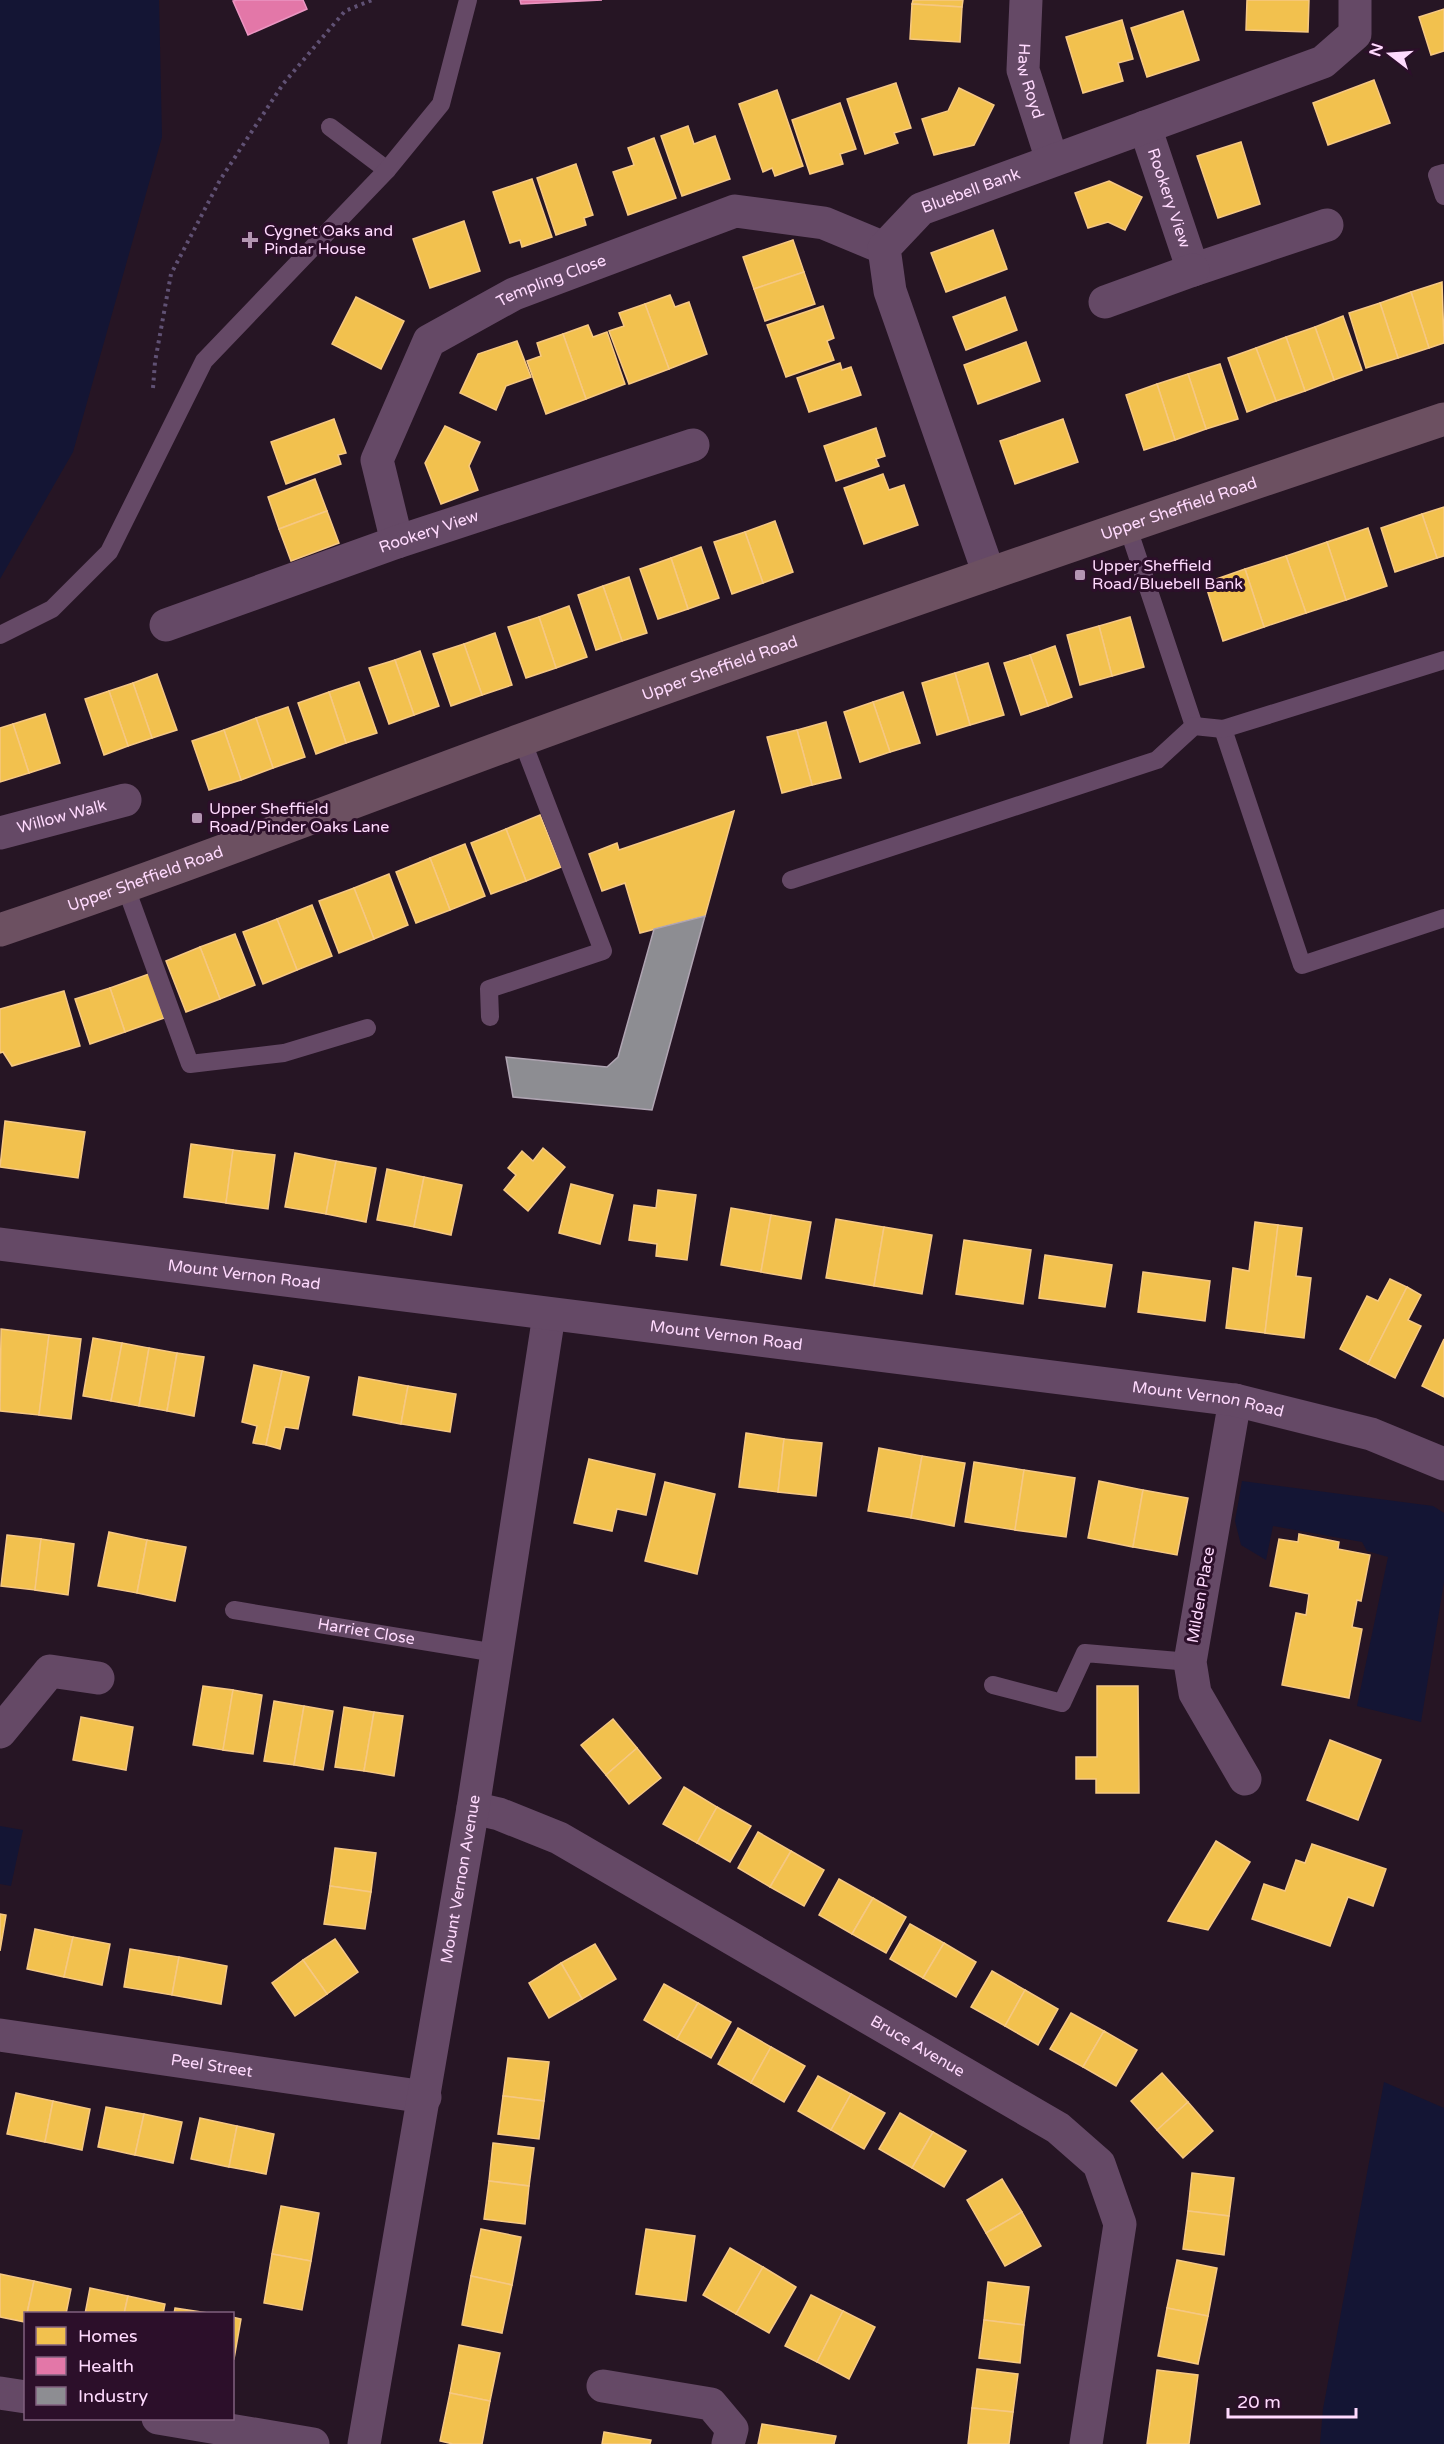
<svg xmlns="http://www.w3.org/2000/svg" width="1444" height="2444" viewBox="0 0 1444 2444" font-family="'Varela Round',sans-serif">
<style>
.green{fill:#141534}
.homes{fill:#f2c14e;stroke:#f6c883;stroke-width:1.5}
.health{fill:#e377a8;stroke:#eb95c2;stroke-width:1.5}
.industry{fill:#8d8d92;stroke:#afa4b2;stroke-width:1.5}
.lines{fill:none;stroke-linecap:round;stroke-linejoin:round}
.path{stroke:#605174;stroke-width:4;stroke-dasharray:3 4.5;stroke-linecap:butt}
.service{stroke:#654966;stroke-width:18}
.minor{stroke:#654966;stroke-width:33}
.tertiary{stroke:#654966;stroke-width:33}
.trunk{stroke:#6c5061;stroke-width:33}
.poi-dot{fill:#b395b2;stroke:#2c0f2a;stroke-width:2}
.labels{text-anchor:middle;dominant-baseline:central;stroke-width:6;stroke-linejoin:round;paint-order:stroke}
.street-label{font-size:16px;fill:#ffdafe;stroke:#2c0f2a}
.poi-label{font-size:16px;fill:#ffdafe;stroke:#2c0f2a;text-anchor:start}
</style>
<rect width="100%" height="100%" fill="#261524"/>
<g class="green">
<polygon points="0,0 159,0 162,137 73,452 0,579"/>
<polygon points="1242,1481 1433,1506 1444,1513 1444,1582 1421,1722 1357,1706 1388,1557 1367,1551 1362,1542 1273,1526 1266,1560 1241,1545 1235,1521"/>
<polygon points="0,1826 23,1830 11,1886 0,1884"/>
<polygon points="1384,2082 1444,2108 1444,2444 1320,2444 1323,2409"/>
</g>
<g class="homes">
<polygon points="913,0 963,0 962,7 912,4"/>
<polygon points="1247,0 1309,0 1308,32 1246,30"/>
<polygon points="912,4 962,7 960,42 910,39"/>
<polygon points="1444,9 1444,51 1431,55 1419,17"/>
<polygon points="1183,11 1199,60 1147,77 1131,28"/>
<polygon points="1122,20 1133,59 1118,63 1123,81 1083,93 1066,37"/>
<polygon points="1374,80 1390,123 1328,145 1313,103"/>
<polygon points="896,83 911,128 894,133 898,143 865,154 847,99"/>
<polygon points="959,88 994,105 974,145 934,155 922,119 948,111"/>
<polygon points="777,90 803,166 775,176 772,168 763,172 739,104"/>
<polygon points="840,103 856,149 840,154 843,164 810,174 792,120"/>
<polygon points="688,126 694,144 715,136 730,179 682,196 661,136"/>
<polygon points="654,138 676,198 628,215 613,172 634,165 628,148"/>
<polygon points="1241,142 1260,204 1218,218 1197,156"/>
<polygon points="576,164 593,215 584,218 586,225 556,235 537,178"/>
<polygon points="532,179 552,237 522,247 520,240 510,243 493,192"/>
<polygon points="1109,181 1142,197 1125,230 1108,222 1088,228 1075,193"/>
<polygon points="464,221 480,271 430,288 413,239"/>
<polygon points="993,230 1007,269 946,292 931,253"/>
<polygon points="793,240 804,272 754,289 743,257"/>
<polygon points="804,272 815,304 765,321 754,289"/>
<polygon points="1442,282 1444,343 1429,348 1411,292"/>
<polygon points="1411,292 1429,348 1398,358 1380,303"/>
<polygon points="670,295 675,307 689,302 707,354 669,369 645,304"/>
<polygon points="356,297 404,321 381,369 332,344"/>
<polygon points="1005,297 1017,330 966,350 953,317"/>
<polygon points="1380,303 1398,358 1366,368 1349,313"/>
<polygon points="645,304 669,369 629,384 609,331 624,326 619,313"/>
<polygon points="823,306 834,338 827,341 834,360 786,377 767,325"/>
<polygon points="1343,316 1362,370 1334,380 1315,327"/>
<polygon points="588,325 593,337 607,332 625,384 586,399 563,334"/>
<polygon points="1315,327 1334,380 1305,391 1286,337"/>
<polygon points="563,334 586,399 546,414 527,361 541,356 537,343"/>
<polygon points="1286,337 1305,391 1276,401 1256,348"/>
<polygon points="517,341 531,377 506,386 496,410 460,393 478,354"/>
<polygon points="1026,342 1040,381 978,404 964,365"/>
<polygon points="1256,348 1276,401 1247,412 1228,358"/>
<polygon points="840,363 842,370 851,367 861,395 809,412 797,378"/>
<polygon points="1220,364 1238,419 1206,429 1188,374"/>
<polygon points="1188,374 1206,429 1175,440 1157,384"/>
<polygon points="1157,384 1175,440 1144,450 1126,395"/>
<polygon points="334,419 346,453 338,455 341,464 286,484 271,442"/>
<polygon points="1063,419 1078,462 1015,484 1000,441"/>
<polygon points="445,426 480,442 469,466 478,490 441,504 425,463"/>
<polygon points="876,428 885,456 876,459 879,466 836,481 824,446"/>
<polygon points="883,474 889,490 904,485 918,525 864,544 844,488"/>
<polygon points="315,479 327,511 279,529 268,497"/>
<polygon points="1444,507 1444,556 1437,558 1422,514"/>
<polygon points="327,511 339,543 291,561 279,529"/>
<polygon points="1422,514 1437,558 1395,572 1381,528"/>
<polygon points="775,521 793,572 763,583 745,532"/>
<polygon points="1368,528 1387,586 1346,600 1327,542"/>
<polygon points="745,532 763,583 732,594 714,542"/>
<polygon points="1327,542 1346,600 1306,613 1286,556"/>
<polygon points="701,547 719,598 688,609 671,558"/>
<polygon points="1286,556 1306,613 1264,627 1245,569"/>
<polygon points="671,558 688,609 658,619 640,569"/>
<polygon points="1245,569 1264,627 1223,641 1205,583"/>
<polygon points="629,577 647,633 622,641 603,586"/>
<polygon points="603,586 622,641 596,650 578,595"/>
<polygon points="569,606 587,657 556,668 539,617"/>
<polygon points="539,617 556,668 526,678 508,627"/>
<polygon points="1130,617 1144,667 1112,676 1099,626"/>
<polygon points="1099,626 1112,676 1080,685 1067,635"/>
<polygon points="495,633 512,685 482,695 464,644"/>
<polygon points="464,644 482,695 451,706 433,654"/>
<polygon points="1055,646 1072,697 1048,706 1030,655"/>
<polygon points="420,651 439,706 414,715 395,660"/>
<polygon points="1030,655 1048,706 1021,715 1004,663"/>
<polygon points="395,660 414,715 389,724 369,668"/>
<polygon points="988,663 1004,715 970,725 955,673"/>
<polygon points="955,673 970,725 937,735 922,683"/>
<polygon points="157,674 177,730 152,738 133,683"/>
<polygon points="359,682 377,733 346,743 329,692"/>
<polygon points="133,683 152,738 128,746 109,691"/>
<polygon points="109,691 128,746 104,755 85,699"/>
<polygon points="329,692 346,743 316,754 298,703"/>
<polygon points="903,692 920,743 890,752 873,702"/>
<polygon points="873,702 890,752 860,762 844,712"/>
<polygon points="288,707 305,757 273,768 256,718"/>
<polygon points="45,714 60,763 29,773 13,724"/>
<polygon points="256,718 273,768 241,780 224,730"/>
<polygon points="826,722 841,778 812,785 797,730"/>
<polygon points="13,724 29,773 0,782 0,728"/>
<polygon points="224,730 241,780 209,790 192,741"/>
<polygon points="797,730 812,785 782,793 767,737"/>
<polygon points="734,811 705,916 640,933 625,883 602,891 589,854 617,843 619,850"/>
<polygon points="540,815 561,867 526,881 506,829"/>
<polygon points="506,829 526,881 491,894 471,843"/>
<polygon points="465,844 485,896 450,910 430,858"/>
<polygon points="430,858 450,910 416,923 396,872"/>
<polygon points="389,874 408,925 374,939 354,888"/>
<polygon points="354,888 374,939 339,953 319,901"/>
<polygon points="312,905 332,956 297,970 277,919"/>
<polygon points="277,919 297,970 263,984 243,932"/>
<polygon points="235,934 255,985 220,999 200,947"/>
<polygon points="200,947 220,999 186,1012 166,961"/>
<polygon points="149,974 164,1018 125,1032 110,988"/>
<polygon points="110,988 125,1032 90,1044 75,999"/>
<polygon points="64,991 80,1046 12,1066 3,1052 0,1053 0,1009"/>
<polygon points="5,1121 85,1132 78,1178 0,1167"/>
<polygon points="191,1144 233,1150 226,1203 184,1197"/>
<polygon points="543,1148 565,1167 528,1211 504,1190 516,1175 508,1168 522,1151 533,1161"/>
<polygon points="233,1150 275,1155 268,1209 226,1203"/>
<polygon points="295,1153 336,1161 326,1214 285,1207"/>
<polygon points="336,1161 376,1168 366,1222 326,1214"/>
<polygon points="387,1169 424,1177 414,1227 377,1220"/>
<polygon points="424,1177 462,1185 451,1235 414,1227"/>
<polygon points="571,1184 613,1195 600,1244 559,1233"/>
<polygon points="658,1190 696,1195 687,1260 656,1256 657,1244 629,1240 634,1205 656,1208"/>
<polygon points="731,1208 771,1215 761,1272 721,1265"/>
<polygon points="771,1215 811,1222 801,1279 761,1272"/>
<polygon points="836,1219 884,1227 874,1286 826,1278"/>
<polygon points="1255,1222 1278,1225 1265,1333 1226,1328 1233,1268 1249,1271"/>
<polygon points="1278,1225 1302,1228 1296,1276 1311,1278 1304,1338 1265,1333"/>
<polygon points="884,1227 932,1235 922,1294 874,1286"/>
<polygon points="964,1240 1031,1250 1023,1304 956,1294"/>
<polygon points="1045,1255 1112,1265 1105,1307 1039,1298"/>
<polygon points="1143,1272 1210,1281 1205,1321 1138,1312"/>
<polygon points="1390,1279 1407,1287 1368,1364 1340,1349 1367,1296 1378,1301"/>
<polygon points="1407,1287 1421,1295 1408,1320 1421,1326 1395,1378 1368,1364"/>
<polygon points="1,1329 49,1335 39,1415 0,1411"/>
<polygon points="49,1335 81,1339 71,1419 39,1415"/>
<polygon points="93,1338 122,1343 111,1401 83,1396"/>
<polygon points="1444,1339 1444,1397 1422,1386"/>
<polygon points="122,1343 149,1348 139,1406 111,1401"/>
<polygon points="149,1348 177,1353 167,1411 139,1406"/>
<polygon points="177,1353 204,1357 194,1416 167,1411"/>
<polygon points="254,1365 282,1371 266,1445 253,1443 257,1426 242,1422"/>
<polygon points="282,1371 309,1377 298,1429 285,1427 280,1449 266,1445"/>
<polygon points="359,1377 408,1386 401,1424 353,1415"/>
<polygon points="408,1386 456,1394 450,1432 401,1424"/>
<polygon points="746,1433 784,1439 778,1492 739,1487"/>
<polygon points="784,1439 822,1443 816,1496 778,1492"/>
<polygon points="879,1448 922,1456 911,1518 868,1511"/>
<polygon points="922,1456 965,1463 954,1526 911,1518"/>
<polygon points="589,1459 655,1474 646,1515 617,1509 612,1531 574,1523"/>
<polygon points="974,1462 1024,1470 1015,1530 965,1522"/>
<polygon points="1024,1470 1075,1478 1066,1537 1015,1530"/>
<polygon points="1099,1481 1143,1490 1133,1547 1088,1538"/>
<polygon points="665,1482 715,1494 697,1574 645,1561"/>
<polygon points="1143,1490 1188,1498 1177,1555 1133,1547"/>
<polygon points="109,1532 147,1540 137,1593 98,1586"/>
<polygon points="1299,1534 1339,1542 1338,1549 1370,1555 1361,1601 1357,1600 1352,1627 1362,1629 1349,1698 1282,1685 1296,1613 1306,1615 1309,1594 1270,1586 1279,1539 1298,1542"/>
<polygon points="7,1535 41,1539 35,1590 1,1586"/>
<polygon points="41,1539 74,1544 68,1595 35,1590"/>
<polygon points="147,1540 186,1547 175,1601 137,1593"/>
<polygon points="203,1686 233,1690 223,1750 193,1745"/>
<polygon points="1097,1686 1138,1686 1139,1793 1096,1793 1096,1779 1076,1779 1076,1757 1097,1757"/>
<polygon points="233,1690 262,1695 253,1754 223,1750"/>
<polygon points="274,1701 304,1706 294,1765 264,1761"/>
<polygon points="304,1706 333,1711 323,1770 294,1765"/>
<polygon points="344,1707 374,1712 364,1771 335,1767"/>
<polygon points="374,1712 403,1716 394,1776 364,1771"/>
<polygon points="81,1717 133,1727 126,1770 73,1760"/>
<polygon points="613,1719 637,1748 606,1775 581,1745"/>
<polygon points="1330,1740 1381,1760 1358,1820 1307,1800"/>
<polygon points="637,1748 661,1778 629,1804 606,1775"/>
<polygon points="684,1787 717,1807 697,1843 663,1824"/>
<polygon points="717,1807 751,1826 730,1862 697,1843"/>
<polygon points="758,1832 791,1851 770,1887 738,1868"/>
<polygon points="1216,1841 1250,1862 1208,1930 1168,1921"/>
<polygon points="1312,1844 1386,1869 1373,1906 1348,1897 1330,1946 1252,1919 1264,1884 1285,1891 1296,1860 1305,1863"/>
<polygon points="335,1848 376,1853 371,1892 330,1886"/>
<polygon points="791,1851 824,1870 804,1906 770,1887"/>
<polygon points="839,1879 873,1898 852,1934 819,1915"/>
<polygon points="330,1886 371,1892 365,1929 324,1924"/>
<polygon points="873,1898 906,1917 886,1953 852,1934"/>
<polygon points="0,1914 6,1915 0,1951"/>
<polygon points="910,1924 944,1943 923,1978 890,1959"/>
<polygon points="35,1929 73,1937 64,1977 27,1969"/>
<polygon points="73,1937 110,1944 102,1985 64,1977"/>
<polygon points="335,1939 358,1972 327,1994 303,1960"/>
<polygon points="944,1943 976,1962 956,1997 923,1978"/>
<polygon points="595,1944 616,1979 582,1999 561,1963"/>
<polygon points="130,1949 179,1957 172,1995 124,1987"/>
<polygon points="179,1957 227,1966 221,2004 172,1995"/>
<polygon points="303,1960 327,1994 295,2016 272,1983"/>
<polygon points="561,1963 582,1999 549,2018 529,1983"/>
<polygon points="992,1971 1025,1990 1005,2026 971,2007"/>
<polygon points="664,1984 698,2003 677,2039 644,2020"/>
<polygon points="1025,1990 1058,2009 1038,2045 1005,2026"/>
<polygon points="698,2003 731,2022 711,2058 677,2039"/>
<polygon points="1071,2013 1104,2031 1083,2067 1050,2049"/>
<polygon points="738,2028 771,2047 751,2083 718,2064"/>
<polygon points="1104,2031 1137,2050 1116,2086 1083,2067"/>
<polygon points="771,2047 805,2066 784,2102 751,2083"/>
<polygon points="508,2058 549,2062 544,2101 503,2096"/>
<polygon points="1162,2073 1188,2102 1157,2130 1131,2101"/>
<polygon points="818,2076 851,2094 831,2130 798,2111"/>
<polygon points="16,2093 53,2101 45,2142 7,2134"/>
<polygon points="851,2094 885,2113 864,2149 831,2130"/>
<polygon points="503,2096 544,2101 539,2139 498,2134"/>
<polygon points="53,2101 90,2109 82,2150 45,2142"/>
<polygon points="1188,2102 1213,2131 1183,2158 1157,2130"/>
<polygon points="106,2107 144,2114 135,2155 98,2147"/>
<polygon points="900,2113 933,2132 912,2168 879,2149"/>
<polygon points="144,2114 182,2122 173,2163 135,2155"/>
<polygon points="200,2118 237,2126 229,2167 191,2159"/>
<polygon points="237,2126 274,2134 266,2174 229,2167"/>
<polygon points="933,2132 966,2151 944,2187 912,2168"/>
<polygon points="493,2143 534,2148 529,2186 489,2181"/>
<polygon points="1192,2173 1234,2178 1229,2216 1188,2211"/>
<polygon points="1002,2179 1022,2212 986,2233 967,2200"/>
<polygon points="489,2181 529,2186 525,2224 484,2219"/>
<polygon points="281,2206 319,2213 311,2261 272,2254"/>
<polygon points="1188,2211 1229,2216 1224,2255 1183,2249"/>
<polygon points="1022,2212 1041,2246 1005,2266 986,2233"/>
<polygon points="481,2229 521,2237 512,2285 471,2276"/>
<polygon points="646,2229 695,2236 686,2301 636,2294"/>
<polygon points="730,2248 763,2267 736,2314 703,2295"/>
<polygon points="272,2254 311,2261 302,2310 264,2303"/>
<polygon points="1177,2260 1217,2268 1208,2316 1167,2308"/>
<polygon points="763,2267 796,2287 769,2333 736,2314"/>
<polygon points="0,2274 34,2281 25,2322 0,2317"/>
<polygon points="471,2276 512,2285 502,2333 462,2325"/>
<polygon points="34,2281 71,2289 66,2314 27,2314"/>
<polygon points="988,2282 1029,2287 1024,2325 984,2320"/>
<polygon points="90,2288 128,2296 124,2314 85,2314"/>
<polygon points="811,2295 843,2311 817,2362 785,2346"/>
<polygon points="128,2296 165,2304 163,2314 124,2314"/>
<polygon points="175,2308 208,2313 174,2314"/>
<polygon points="1167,2308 1208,2316 1198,2364 1158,2356"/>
<polygon points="843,2311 875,2327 849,2379 817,2362"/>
<polygon points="232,2317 241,2319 234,2359 232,2358"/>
<polygon points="984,2320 1024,2325 1020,2363 979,2358"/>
<polygon points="459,2345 500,2353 490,2401 450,2393"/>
<polygon points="977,2369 1018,2374 1013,2412 972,2408"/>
<polygon points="1157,2370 1198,2375 1189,2444 1147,2444"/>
<polygon points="450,2393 490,2401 482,2444 453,2444 440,2441"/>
<polygon points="972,2408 1013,2412 1009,2444 968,2444"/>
<polygon points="762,2424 836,2436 834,2444 758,2444"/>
<polygon points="604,2432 651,2440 650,2444 602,2444"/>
</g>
<g class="health">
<polygon points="237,0 303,0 307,9 248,35 233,1"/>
<polygon points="520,0 602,0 521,4"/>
</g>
<polygon class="industry" points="705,916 652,1110 513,1097 506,1057 607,1067 618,1057 654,929"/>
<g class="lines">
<polyline class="path" points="153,388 155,362 171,274 220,180 283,84 345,11 372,0"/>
<g class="service">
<polyline points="330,127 387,170"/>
<polyline points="1444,173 1437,175 1444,196"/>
<polyline points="1127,525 1194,726"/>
<polyline points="0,635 52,609 109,552 204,361 387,170 441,104 468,0"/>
<polyline points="1223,729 1302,965 1444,918"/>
<polyline points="791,880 1157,760 1194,726 1223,729 1444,660"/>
<polyline points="126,888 190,1064 284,1053 367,1028"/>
<polyline points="490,1017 489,989 603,951 522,740"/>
<path id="s1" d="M234,1610l262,43"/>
<polyline points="993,1685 1062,1703 1085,1653 1190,1662"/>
</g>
<g class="minor">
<path id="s2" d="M1026,0l-3,70 29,90"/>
<path id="s3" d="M1145,127l48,143 134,-45"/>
<polyline points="1105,302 1193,270"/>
<path id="s4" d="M397,542l-20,-82 52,-119 85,-47 221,-83 89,12 60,25"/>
<path id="s5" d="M989,574l-99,-283 -6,-43 37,-39 402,-147 32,-28v-34"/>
<path id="s6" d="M166,625l231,-83 296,-97"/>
<path id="s7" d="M0,833l125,-33"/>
<polyline points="1235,1400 1190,1662 1195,1693 1245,1779"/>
<polyline points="0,1732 50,1671 98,1678"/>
<path id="s8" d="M473,1808l26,6 60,24 499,290 41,36 21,60 -34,220"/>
<path id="s9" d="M0,2035l425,62"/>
<polyline points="603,2386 711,2404 732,2429 728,2444"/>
<polyline points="0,2393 26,2397"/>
<polyline points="158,2418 313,2444"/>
<path id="s10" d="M364,2444l109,-636 76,-493"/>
</g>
<path class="tertiary" id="s11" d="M0,1244l1235,156 136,34 73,30"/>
<path class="trunk" id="s12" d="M0,930c175,-59 347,-126 521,-190 306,-112 614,-217 923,-321"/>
</g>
<g class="poi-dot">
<path d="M247 231h6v6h6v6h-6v6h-6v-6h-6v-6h6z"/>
<rect x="1074" y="569" width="12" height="12" rx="3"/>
<rect x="191" y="812" width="12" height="12" rx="3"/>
</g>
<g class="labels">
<g class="street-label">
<text stroke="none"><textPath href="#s2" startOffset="82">Haw Royd</textPath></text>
<text stroke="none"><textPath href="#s5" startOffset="450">Bluebell Bank</textPath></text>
<text stroke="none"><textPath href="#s3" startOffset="75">Rookery View</textPath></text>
<text stroke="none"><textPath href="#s4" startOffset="351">Templing Close</textPath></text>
<text stroke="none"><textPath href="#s12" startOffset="1252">Upper Sheffield Road</textPath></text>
<text stroke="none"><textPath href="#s6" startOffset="279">Rookery View</textPath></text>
<text stroke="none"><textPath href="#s12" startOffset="766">Upper Sheffield Road</textPath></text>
<text stroke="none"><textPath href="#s7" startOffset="64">Willow Walk</textPath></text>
<text stroke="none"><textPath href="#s12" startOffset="154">Upper Sheffield Road</textPath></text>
<text stroke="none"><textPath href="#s11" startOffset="246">Mount Vernon Road</textPath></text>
<text stroke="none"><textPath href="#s11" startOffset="732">Mount Vernon Road</textPath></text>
<text stroke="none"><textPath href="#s11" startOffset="1218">Mount Vernon Road</textPath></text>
<text transform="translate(1201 1595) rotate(-80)">Milden Place</text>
<text stroke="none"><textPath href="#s1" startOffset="134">Harriet Close</textPath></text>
<text stroke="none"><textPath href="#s10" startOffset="573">Mount Vernon Avenue</textPath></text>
<text stroke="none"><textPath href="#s8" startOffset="506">Bruce Avenue</textPath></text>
<text stroke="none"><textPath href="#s9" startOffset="214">Peel Street</textPath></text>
</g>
<g class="poi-label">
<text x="264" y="231">Cygnet Oaks and<tspan x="264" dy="18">Pindar House</tspan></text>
<text x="1092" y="566">Upper Sheffield<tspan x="1092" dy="18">Road/Bluebell Bank</tspan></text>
<text x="209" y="809">Upper Sheffield<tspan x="209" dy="18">Road/Pinder Oaks Lane</tspan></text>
</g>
</g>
<rect x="24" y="2312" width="210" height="108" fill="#2c0f2a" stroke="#80607f" stroke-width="1.5"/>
<rect x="36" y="2327" width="30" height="18" fill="#f2c14e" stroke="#80607f" stroke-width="1.5"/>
<text x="78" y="2342" font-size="18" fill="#ffdafe">Homes</text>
<rect x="36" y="2357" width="30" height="18" fill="#e377a8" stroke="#80607f" stroke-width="1.5"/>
<text x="78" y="2372" font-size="18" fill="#ffdafe">Health</text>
<rect x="36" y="2387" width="30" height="18" fill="#8d8d92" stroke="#80607f" stroke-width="1.5"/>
<text x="78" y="2402" font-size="18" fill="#ffdafe">Industry</text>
<g transform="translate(1390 54) rotate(287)" stroke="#2c0f2a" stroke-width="4.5" paint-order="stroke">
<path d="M0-4.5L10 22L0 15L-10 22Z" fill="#ffdafe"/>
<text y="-9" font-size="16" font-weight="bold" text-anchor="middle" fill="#ffdafe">N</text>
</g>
<path d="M1228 2408v9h128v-9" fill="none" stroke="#ffdafe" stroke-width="3"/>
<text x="1237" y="2408" font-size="18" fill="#ffdafe" stroke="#2c0f2a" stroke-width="4.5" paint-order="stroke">20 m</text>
</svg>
